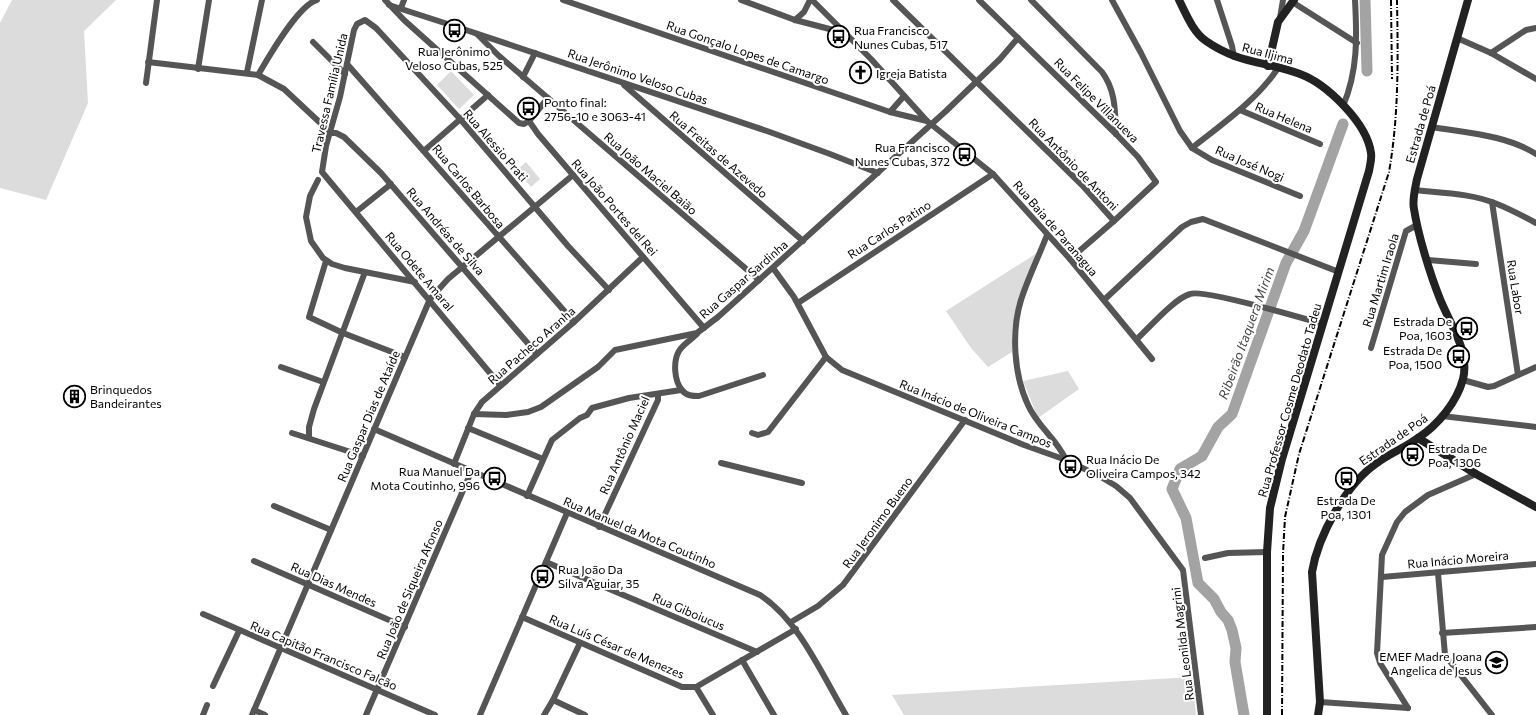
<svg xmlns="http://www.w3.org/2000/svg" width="1536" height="715" viewBox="0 0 1536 715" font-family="Commissioner,sans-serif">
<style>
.green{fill:#dcdcdc}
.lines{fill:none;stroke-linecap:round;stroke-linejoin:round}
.river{stroke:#a3a3a3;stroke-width:11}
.street{stroke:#555;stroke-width:6}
.secondary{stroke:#222;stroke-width:8}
.rail{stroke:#000;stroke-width:2;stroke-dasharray:6 2 1 2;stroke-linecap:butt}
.labels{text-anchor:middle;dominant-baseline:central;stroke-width:4;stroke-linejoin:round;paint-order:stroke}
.poi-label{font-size:12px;fill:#000;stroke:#fff;text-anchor:start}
.street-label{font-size:12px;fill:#000;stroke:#fff}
.water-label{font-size:13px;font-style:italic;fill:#444;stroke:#fff}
</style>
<rect width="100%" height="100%" fill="#fff"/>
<g class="green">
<polygon points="12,0 116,0 84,31 88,103 46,200 0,188 0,23"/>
<polygon points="451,71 474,95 459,109 437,85"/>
<polygon points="526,162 540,179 531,187 517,170"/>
<polygon points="1037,253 1016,308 1012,329 1012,352 988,367 971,348 946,311"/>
<polygon points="1068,371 1079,389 1038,418 1023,381"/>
<polygon points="1192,677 1196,715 904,715 892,695"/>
</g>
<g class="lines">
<g class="river">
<polyline points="1365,0 1367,71"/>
<polyline points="1244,715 1235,662 1236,648 1232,630 1228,620 1221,612 1214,599 1198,583 1186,518 1172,489 1180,469 1202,456 1218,427 1232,414 1286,263 1304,231 1343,124"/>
</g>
<g class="street">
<polyline points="385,0 404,20 519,123 524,124 529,121 548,98"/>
<polyline points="563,0 890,112 927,121"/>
<polyline points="741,0 795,20 841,32"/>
<polyline points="812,0 871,59 927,121 993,174 1070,259 1152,359"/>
<polyline points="893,0 1082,185 1114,221 1070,259"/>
<polyline points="979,0 1116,134 1138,157 1156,182 1114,221"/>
<path d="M1031,0l71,72c14,19 13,39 14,62"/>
<polyline points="1112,0 1141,53 1180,131 1192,148 1212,160 1300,196"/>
<polyline points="1217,0 1232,46 1234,57"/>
<polyline points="389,5 457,27 767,131 830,154 878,173"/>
<polyline points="1297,5 1357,43"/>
<polyline points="401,8 404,0"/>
<polyline points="1280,18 1283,0"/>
<polyline points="795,20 804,12 810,0"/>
<polyline points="477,34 498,55 759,280"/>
<polyline points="1457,38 1491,53 1536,79"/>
<polyline points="313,42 345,74"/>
<polyline points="1491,53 1526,30 1536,28"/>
<polyline points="148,62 258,75 284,89 331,133"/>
<polyline points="347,64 574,322"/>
<polyline points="198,69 209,0"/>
<polyline points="247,72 262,0"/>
<path d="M258,75c10,-17 40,-70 59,-75"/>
<polyline points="523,77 535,53"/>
<polyline points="146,83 157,0"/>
<polyline points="624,85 803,241"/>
<path d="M1343,106c15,-35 14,-69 12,-106"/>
<polyline points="1240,110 1320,144"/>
<polyline points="890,112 904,96"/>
<polyline points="529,121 538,134 704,328"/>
<path d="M1432,127c35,6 74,8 104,27"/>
<polyline points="331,133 336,133 344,137 381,173 537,354"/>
<path d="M1192,148c30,-24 65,-48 86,-80"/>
<polyline points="425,150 488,95"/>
<polyline points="318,180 310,196 306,217 311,241 323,258 332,264 345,268 415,282"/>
<path d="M1414,190c27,3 57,3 83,14 13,5 26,12 39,19"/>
<polyline points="1492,202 1518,375"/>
<polyline points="356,212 391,184"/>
<path d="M1047,235c-8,21 -19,43 -26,65 -10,32 -7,75 7,105 9,21 29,34 38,55"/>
<polyline points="1428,260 1476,264"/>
<polyline points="326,261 309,317 343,333 405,357"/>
<polyline points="773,268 794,297 826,357 842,370 1024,445 1066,460 1101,477 1116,486 1130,498 1183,570 1201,715"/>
<polyline points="1104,300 1182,227 1191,222 1203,219 1339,272"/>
<polyline points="798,303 993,174"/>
<path d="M697,334c-6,6 -14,10 -18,17 -6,10 -5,30 3,39 4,6 11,6 17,6l64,-21"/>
<path d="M1137,339c12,-11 38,-41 53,-45 14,-5 112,24 133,30"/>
<polyline points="1371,348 1406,231 1417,225"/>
<polyline points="281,367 323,382"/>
<polyline points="1463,380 1488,387 1494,386 1536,367"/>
<polyline points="500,385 322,172 326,146 340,97 354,30 357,24 365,20 376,28 461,120 568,246 609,290"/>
<polyline points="474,414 506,415 528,412 541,407 598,367 615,350 697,333 718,317 946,111 1000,59 1018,38"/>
<polyline points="1442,416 1536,427"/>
<polyline points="468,428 543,459"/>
<path d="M374,429l386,166c39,25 62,80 86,120"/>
<polyline points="292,433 363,456"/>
<polyline points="752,433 758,435 768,432 826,357"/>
<polyline points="309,438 309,427 314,409 365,272"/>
<polyline points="721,463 802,483"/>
<polyline points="454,464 474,414 482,402 574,322 643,257"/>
<polyline points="527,496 552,440 580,418 587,415 592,408 629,398 681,390"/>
<polyline points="274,506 331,530"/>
<polyline points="599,527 658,400 658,394"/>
<polyline points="1205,558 1228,553 1267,552"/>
<polyline points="254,561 405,627"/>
<polyline points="546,562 757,652"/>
<polyline points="1438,573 1445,655 1492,715"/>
<polyline points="1382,577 1536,564"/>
<polyline points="203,614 435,715"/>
<polyline points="522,617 682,687 696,687 713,715"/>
<polyline points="791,622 818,606 843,585 965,420"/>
<polyline points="1442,633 1536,627"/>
<polyline points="742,660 774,715"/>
<polyline points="213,686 239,631"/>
<polyline points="696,687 796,629"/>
<polyline points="553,700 585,715"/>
<polyline points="1320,702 1408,708"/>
<polyline points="1408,708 1380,663 1377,653 1382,555 1397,522 1405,512 1428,495 1476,474"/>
<polyline points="254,710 265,715"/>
<polyline points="203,715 207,705"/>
<polyline points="252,715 430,299 448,279 573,175"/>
<polyline points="366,715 471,472"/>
<polyline points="480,715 567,513"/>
<polyline points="544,715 553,700 580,643"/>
</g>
<g class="secondary">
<path d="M1179,0c7,14 14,32 27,41 33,23 59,20 94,33 27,10 67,49 71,79 1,6 -1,12 -2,18l-87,288 -12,49 -3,44v163"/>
<polyline points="1268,66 1278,22 1294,0"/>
<polyline points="1418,438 1476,474 1536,507"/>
<path d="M1318,715l2,-13 -8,-130c6,-36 34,-88 65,-109 13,-10 28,-15 41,-25 20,-13 39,-36 45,-59 7,-28 -13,-55 -23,-80 -10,-25 -22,-64 -26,-90 -2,-9 1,-20 3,-30l51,-179"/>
</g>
<g class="rail">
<polyline points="1391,0 1392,79"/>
<path d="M1282,715l1,-161 2,-37 14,-63 90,-282c10,-57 9,-114 8,-172"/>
</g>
</g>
<defs>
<symbol id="bus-ring" viewBox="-11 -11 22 22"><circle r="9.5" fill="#fff" stroke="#000" stroke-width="1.5"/><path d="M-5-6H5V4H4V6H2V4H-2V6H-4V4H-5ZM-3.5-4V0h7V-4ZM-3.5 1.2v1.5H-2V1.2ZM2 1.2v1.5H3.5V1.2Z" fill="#000"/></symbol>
<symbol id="church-ring" viewBox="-11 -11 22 22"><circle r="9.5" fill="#fff" stroke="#000" stroke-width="1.5"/><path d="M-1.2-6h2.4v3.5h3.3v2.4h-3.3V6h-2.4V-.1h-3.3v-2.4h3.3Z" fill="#000"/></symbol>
<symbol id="building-ring" viewBox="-11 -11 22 22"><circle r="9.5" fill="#fff" stroke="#000" stroke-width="1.5"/><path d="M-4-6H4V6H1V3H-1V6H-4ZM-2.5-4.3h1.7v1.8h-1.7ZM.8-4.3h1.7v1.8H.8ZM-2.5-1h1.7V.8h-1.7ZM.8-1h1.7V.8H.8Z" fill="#000"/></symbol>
<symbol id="school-ring" viewBox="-11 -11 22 22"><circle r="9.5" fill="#fff" stroke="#000" stroke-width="1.5"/><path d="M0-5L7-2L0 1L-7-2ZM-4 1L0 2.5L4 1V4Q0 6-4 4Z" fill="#000"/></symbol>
</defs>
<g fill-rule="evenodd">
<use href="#bus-ring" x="442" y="18" width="25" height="25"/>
<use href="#bus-ring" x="826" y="24" width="25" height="25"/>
<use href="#church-ring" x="848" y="60" width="25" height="25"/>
<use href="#bus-ring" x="516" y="96" width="25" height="25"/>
<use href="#bus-ring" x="952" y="142" width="25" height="25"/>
<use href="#bus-ring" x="1454" y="316" width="25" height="25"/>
<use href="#bus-ring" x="1446" y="344" width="25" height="25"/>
<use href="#building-ring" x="62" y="384" width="25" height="25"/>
<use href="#bus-ring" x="1400" y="442" width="25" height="25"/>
<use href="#bus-ring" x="1058" y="454" width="25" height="25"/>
<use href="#bus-ring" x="482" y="466" width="25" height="25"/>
<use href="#bus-ring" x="1334" y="466" width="25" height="25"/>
<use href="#bus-ring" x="530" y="564" width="25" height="25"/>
<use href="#school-ring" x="1484" y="650" width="25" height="25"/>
</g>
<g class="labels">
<g class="poi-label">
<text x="854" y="30">Rua Francisco<tspan x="854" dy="14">Nunes Cubas, 517</tspan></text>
<text x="454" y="51" text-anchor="middle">Rua Jerônimo<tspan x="454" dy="14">Veloso Cubas, 525</tspan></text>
<text x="876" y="73">Igreja Batista</text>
<text x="544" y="102">Ponto final:<tspan x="544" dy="14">2756-10 e 3063-41</tspan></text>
<text x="950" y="147" text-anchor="end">Rua Francisco<tspan x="950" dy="14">Nunes Cubas, 372</tspan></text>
<text x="1452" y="321" text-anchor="end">Estrada De<tspan x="1452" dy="14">Poa, 1603</tspan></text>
<text x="1442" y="350" text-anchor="end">Estrada De<tspan x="1442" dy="14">Poa, 1500</tspan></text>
<text x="90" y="389">Brinquedos<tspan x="90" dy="14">Bandeirantes</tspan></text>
<text x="1428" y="448">Estrada De<tspan x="1428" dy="14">Poa, 1306</tspan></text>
<text x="1086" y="459">Rua Inácio De<tspan x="1086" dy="14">Oliveira Campos, 342</tspan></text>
<text x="480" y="471" text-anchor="end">Rua Manuel Da<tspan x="480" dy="14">Mota Coutinho, 996</tspan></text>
<text x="1346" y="500" text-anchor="middle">Estrada De<tspan x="1346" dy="14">Poa, 1301</tspan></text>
<text x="558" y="569">Rua João Da<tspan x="558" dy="14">Silva Aguiar, 35</tspan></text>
<text x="1482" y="656" text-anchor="end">EMEF Madre Joana<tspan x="1482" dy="14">Angelica de Jesus</tspan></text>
</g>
<g class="street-label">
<text transform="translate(748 52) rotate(19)">Rua Gonçalo Lopes de Camargo</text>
<text transform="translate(1268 53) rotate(15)">Rua Iljima</text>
<text transform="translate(638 76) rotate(19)">Rua Jerônimo Veloso Cubas</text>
<text transform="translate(329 93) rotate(-77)">Travessa Família Unida</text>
<text transform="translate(1097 100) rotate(45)">Rua Felipe Villanueva</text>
<text transform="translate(1284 117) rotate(23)">Rua Helena</text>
<text transform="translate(1420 124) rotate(-74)">Estrada de Poá</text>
<text transform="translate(496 145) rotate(49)">Rua Alessio Prati</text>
<text transform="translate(719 154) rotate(41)">Rua Freitas de Azevedo</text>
<text transform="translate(1250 163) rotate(23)">Rua José Nogi</text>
<text transform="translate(1074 164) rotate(46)">Rua Antônio de Antoni</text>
<text transform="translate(651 173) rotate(41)">Rua João Maciel Baião</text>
<text transform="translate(469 186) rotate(50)">Rua Carlos Barbosa</text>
<text transform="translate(615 207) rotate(49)">Rua João Portes del Rei</text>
<text transform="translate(1056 228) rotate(49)">Rua Baia de Paranagua</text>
<text transform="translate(889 229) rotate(-33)">Rua Carlos Patino</text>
<text transform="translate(446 231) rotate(49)">Rua Andréas de Silva</text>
<text transform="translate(420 271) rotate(50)">Rua Odete Amaral</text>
<text transform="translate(743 279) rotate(-41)">Rua Gaspar Sardinha</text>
<text transform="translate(1380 280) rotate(-73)">Rua Martim Iraola</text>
<text transform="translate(1516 287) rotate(81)">Rua Labor</text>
<text transform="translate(531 345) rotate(-41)">Rua Pacheco Aranha</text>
<text transform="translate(1289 400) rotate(-74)">Rua Professor Cosme Deodato Tadeu</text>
<text transform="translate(976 413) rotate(22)">Rua Inácio de Oliveira Campos</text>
<text transform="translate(368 416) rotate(-67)">Rua Gaspar Dias de Ataíde</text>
<text transform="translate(1393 439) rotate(-35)">Estrada de Poá</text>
<text transform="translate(624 445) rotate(-66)">Rua Antônio Maciel</text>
<text transform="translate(877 522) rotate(-54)">Rua Jeronimo Bueno</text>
<text transform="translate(640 532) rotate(23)">Rua Manuel da Mota Coutinho</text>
<text transform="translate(1458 559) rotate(-5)">Rua Inácio Moreira</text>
<text transform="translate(334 584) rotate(24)">Rua Dias Mendes</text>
<text transform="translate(409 589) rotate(-67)">Rua João de Siqueira Afonso</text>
<text transform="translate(689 611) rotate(23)">Rua Giboiucus</text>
<text transform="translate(1182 644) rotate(-97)">Rua Leonilda Magrini</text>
<text transform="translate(617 646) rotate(23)">Rua Luís César de Menezes</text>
<text transform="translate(324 655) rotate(23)">Rua Capitão Francisco Falcão</text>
</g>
<g class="water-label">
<text transform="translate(1246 333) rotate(-70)">Ribeirão Itaquera Mirim</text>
</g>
</g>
</svg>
